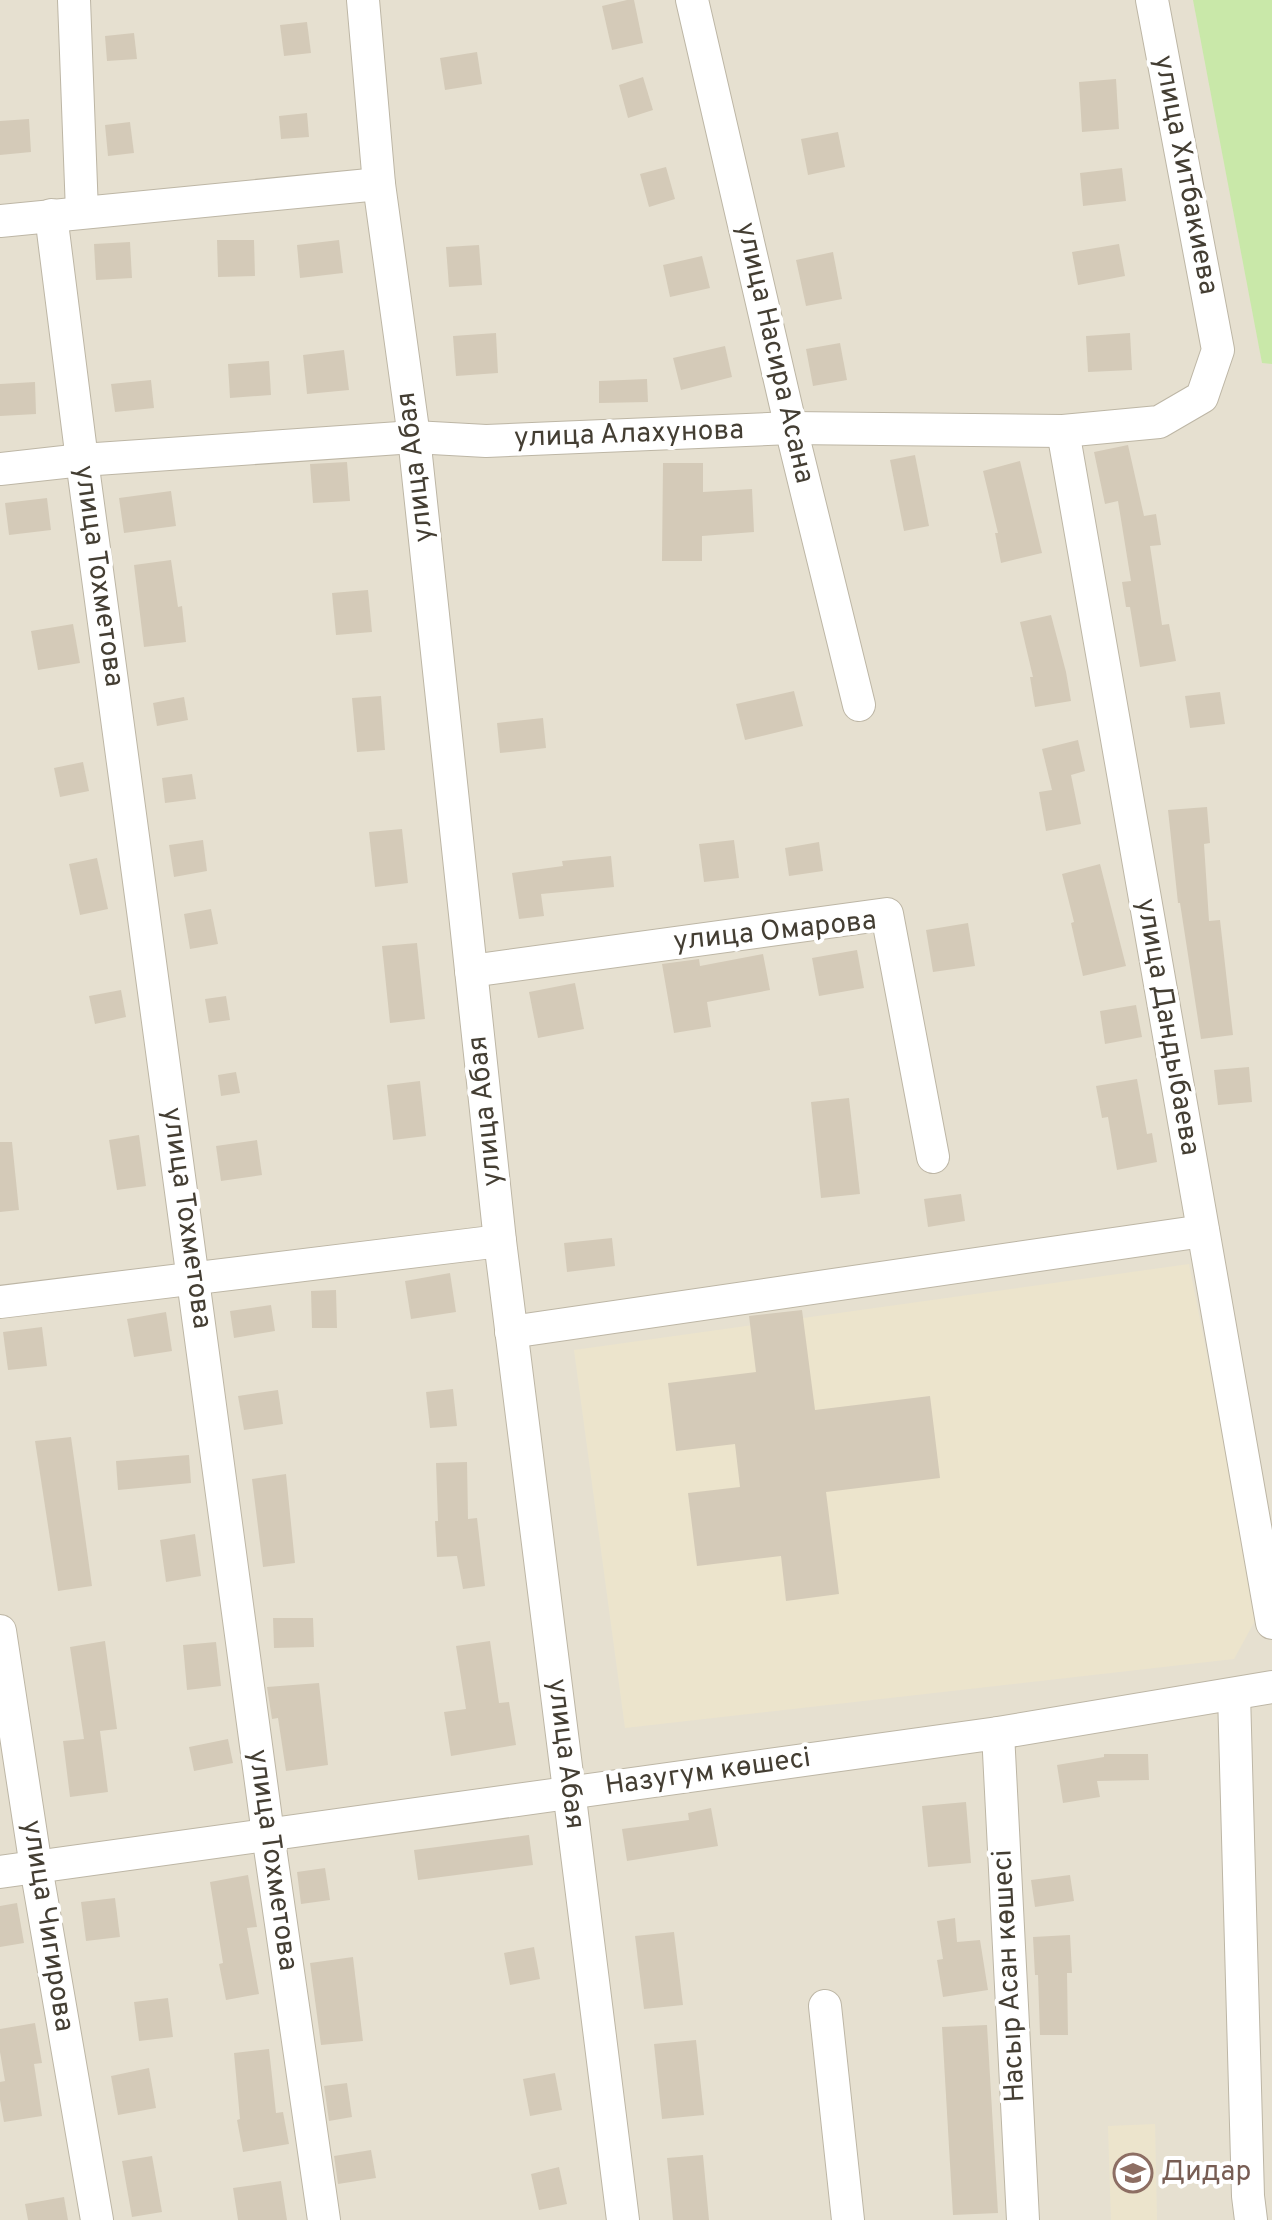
<svg xmlns="http://www.w3.org/2000/svg" width="1272" height="2220" viewBox="0 0 1272 2220" font-family="Overpass,sans-serif">
<style>
.residential{fill:#e6e0d0}
.education{fill:#ece4cc}
.green{fill:#c9e8a9}
.building{fill:#d4cab8}
.lines{fill:none;stroke-linecap:round;stroke-linejoin:round}
.minor-casing{stroke:#bdb6a5;stroke-width:34}
.minor{stroke:#fff;stroke-width:32}
.labels{text-anchor:middle;dominant-baseline:central;stroke-width:8;stroke-linejoin:round;paint-order:stroke}
.street-label{font-size:28px;fill:#443e33;stroke:#fff}
.education-label{font-size:28px;fill:#785e54;stroke:#fff;text-anchor:start}
</style>
<rect width="100%" height="100%" fill="#f2eee3"/>
<rect class="residential" x="0" y="0" width="1272" height="2220"/>
<g class="education">
<polygon points="1189,1264 1258,1615 1234,1659 625,1728 574,1350"/>
<polygon points="1155,2124 1157,2220 1111,2220 1108,2126"/>
</g>
<polygon class="green" points="1193,0 1272,0 1272,364 1262,363"/>
<g class="building">
<polygon points="627,0 634,0 643,43 612,50 602,6"/>
<polygon points="307,22 311,53 284,56 280,25"/>
<polygon points="134,33 137,59 107,61 105,36"/>
<polygon points="477,52 482,84 445,90 440,58"/>
<polygon points="643,77 653,110 628,118 619,85"/>
<polygon points="1116,79 1119,129 1082,132 1079,82"/>
<polygon points="307,113 309,137 281,139 279,116"/>
<polygon points="29,119 31,152 0,155 0,121"/>
<polygon points="130,122 134,153 108,156 105,125"/>
<polygon points="838,132 845,167 808,175 801,139"/>
<polygon points="666,167 675,199 649,207 640,174"/>
<polygon points="1122,168 1126,201 1083,206 1080,173"/>
<polygon points="217,240 254,240 255,276 218,277"/>
<polygon points="339,240 343,273 300,278 297,245"/>
<polygon points="130,242 132,278 96,280 94,244"/>
<polygon points="1119,244 1125,276 1078,285 1072,252"/>
<polygon points="479,245 482,285 449,287 446,247"/>
<polygon points="833,252 842,299 806,306 796,260"/>
<polygon points="702,256 710,288 670,297 663,265"/>
<polygon points="496,333 498,373 456,376 453,336"/>
<polygon points="1130,333 1132,370 1088,372 1086,336"/>
<polygon points="840,343 847,380 813,386 806,349"/>
<polygon points="725,346 732,377 681,390 673,358"/>
<polygon points="344,350 349,390 307,394 303,355"/>
<polygon points="269,361 271,395 230,398 228,364"/>
<polygon points="647,379 648,402 599,403 599,381"/>
<polygon points="151,380 154,408 115,412 111,384"/>
<polygon points="35,382 36,414 0,416 0,384"/>
<polygon points="1128,445 1144,516 1156,514 1161,545 1150,546 1162,625 1169,624 1176,661 1140,667 1130,607 1126,607 1122,582 1131,581 1118,501 1105,504 1094,452"/>
<polygon points="915,455 929,526 904,531 890,460"/>
<polygon points="1020,461 1042,553 1001,563 995,533 998,533 983,471"/>
<polygon points="347,462 350,501 313,503 310,464"/>
<polygon points="663,463 703,463 703,492 752,489 754,532 702,536 702,561 662,561"/>
<polygon points="171,491 176,526 124,533 119,498"/>
<polygon points="47,498 51,530 9,535 5,503"/>
<polygon points="171,560 178,607 182,606 186,642 144,647 134,565"/>
<polygon points="368,590 372,632 336,635 332,593"/>
<polygon points="1051,615 1066,672 1071,701 1035,707 1030,677 1033,677 1020,622"/>
<polygon points="73,624 80,663 38,670 31,631"/>
<polygon points="794,691 803,726 745,740 736,704"/>
<polygon points="1220,692 1225,724 1190,728 1185,696"/>
<polygon points="381,696 385,750 357,752 352,698"/>
<polygon points="184,697 188,720 157,726 153,703"/>
<polygon points="543,718 546,748 500,753 497,723"/>
<polygon points="1078,740 1085,771 1071,775 1081,824 1046,831 1039,792 1052,790 1042,749"/>
<polygon points="83,762 89,791 60,797 54,768"/>
<polygon points="192,774 196,799 165,803 162,778"/>
<polygon points="1207,807 1210,843 1204,844 1209,921 1220,920 1233,1035 1201,1039 1180,903 1178,903 1168,810"/>
<polygon points="402,829 408,883 375,887 369,832"/>
<polygon points="203,840 207,871 174,877 169,845"/>
<polygon points="734,840 739,878 704,882 699,844"/>
<polygon points="819,842 823,871 789,876 785,848"/>
<polygon points="611,856 614,887 541,894 544,916 519,919 512,873 563,866 562,861"/>
<polygon points="97,858 108,909 80,915 69,864"/>
<polygon points="1100,864 1126,966 1083,976 1071,923 1074,922 1062,874"/>
<polygon points="211,909 218,944 190,949 184,914"/>
<polygon points="968,923 975,966 933,972 926,930"/>
<polygon points="417,943 425,1019 390,1023 382,946"/>
<polygon points="857,950 864,988 819,996 812,958"/>
<polygon points="763,954 770,990 707,1002 711,1027 674,1033 662,964 699,959 700,966"/>
<polygon points="575,983 584,1029 538,1038 529,992"/>
<polygon points="121,990 126,1017 95,1024 89,996"/>
<polygon points="226,996 230,1020 209,1023 205,999"/>
<polygon points="1136,1005 1142,1037 1105,1044 1100,1011"/>
<polygon points="1249,1067 1252,1102 1218,1105 1214,1070"/>
<polygon points="236,1072 240,1093 221,1096 218,1075"/>
<polygon points="1137,1079 1147,1134 1152,1133 1157,1162 1117,1170 1108,1117 1102,1118 1096,1086"/>
<polygon points="420,1081 426,1136 393,1140 387,1085"/>
<polygon points="849,1098 860,1194 821,1198 811,1102"/>
<polygon points="139,1135 146,1186 117,1190 109,1140"/>
<polygon points="257,1140 262,1175 221,1181 216,1146"/>
<polygon points="0,1142 12,1142 19,1210 0,1212"/>
<polygon points="961,1194 965,1221 928,1227 924,1199"/>
<polygon points="612,1238 615,1266 567,1272 564,1243"/>
<polygon points="450,1273 456,1312 411,1319 405,1281"/>
<polygon points="336,1290 337,1328 312,1328 311,1291"/>
<polygon points="271,1305 275,1331 234,1338 230,1311"/>
<polygon points="802,1310 815,1410 930,1396 940,1478 826,1492 839,1594 786,1601 781,1556 697,1566 688,1493 740,1487 735,1444 676,1451 668,1383 756,1372 749,1316"/>
<polygon points="166,1312 172,1351 134,1357 127,1319"/>
<polygon points="42,1327 47,1366 8,1370 3,1332"/>
<polygon points="453,1389 457,1426 430,1428 426,1392"/>
<polygon points="278,1390 283,1424 244,1430 238,1396"/>
<polygon points="71,1437 92,1586 58,1591 35,1441"/>
<polygon points="189,1455 191,1483 118,1490 116,1461"/>
<polygon points="467,1462 468,1519 477,1518 485,1586 463,1589 457,1556 437,1557 435,1521 438,1521 436,1463"/>
<polygon points="286,1474 295,1563 263,1567 252,1479"/>
<polygon points="195,1534 201,1576 166,1582 160,1540"/>
<polygon points="273,1618 313,1618 314,1647 274,1648"/>
<polygon points="105,1641 117,1729 100,1731 108,1792 70,1797 63,1741 84,1739 70,1647"/>
<polygon points="490,1641 499,1703 509,1702 516,1745 451,1756 444,1712 466,1709 456,1646"/>
<polygon points="216,1642 221,1686 187,1690 183,1645"/>
<polygon points="319,1683 328,1765 286,1771 278,1718 272,1719 267,1687"/>
<polygon points="228,1739 233,1763 194,1771 189,1747"/>
<polygon points="1104,1754 1148,1754 1149,1780 1097,1781 1100,1797 1063,1803 1057,1765 1104,1757"/>
<polygon points="966,1802 971,1863 928,1867 922,1806"/>
<polygon points="711,1808 718,1846 627,1861 622,1829 689,1820 688,1813"/>
<polygon points="529,1835 533,1865 418,1880 414,1850"/>
<polygon points="325,1868 330,1900 301,1904 297,1872"/>
<polygon points="248,1875 257,1927 247,1928 259,1994 226,2000 219,1964 223,1963 210,1882"/>
<polygon points="1070,1875 1074,1901 1035,1907 1031,1880"/>
<polygon points="115,1898 120,1937 86,1941 81,1902"/>
<polygon points="17,1903 24,1943 0,1947 0,1906"/>
<polygon points="955,1918 957,1942 980,1940 988,1990 943,1997 937,1960 943,1959 937,1921"/>
<polygon points="674,1932 683,2005 644,2009 635,1936"/>
<polygon points="1070,1935 1072,1973 1067,1973 1068,2035 1040,2035 1038,1975 1035,1975 1033,1937"/>
<polygon points="534,1947 540,1979 510,1985 504,1953"/>
<polygon points="353,1957 363,2041 321,2045 310,1963"/>
<polygon points="168,1998 173,2037 139,2041 134,2002"/>
<polygon points="35,2023 42,2063 34,2064 42,2116 4,2122 0,2100 0,2082 5,2081 0,2052 0,2029"/>
<polygon points="987,2025 998,2213 953,2215 942,2027"/>
<polygon points="696,2040 704,2115 662,2119 654,2044"/>
<polygon points="269,2049 276,2113 283,2112 289,2144 243,2152 237,2120 240,2119 234,2053"/>
<polygon points="149,2068 156,2108 118,2115 111,2076"/>
<polygon points="555,2073 562,2110 530,2116 523,2079"/>
<polygon points="347,2083 352,2117 329,2121 324,2086"/>
<polygon points="371,2150 376,2178 338,2184 334,2156"/>
<polygon points="703,2155 709,2220 673,2220 667,2158"/>
<polygon points="152,2156 162,2212 132,2217 122,2161"/>
<polygon points="559,2167 567,2204 539,2210 531,2174"/>
<polygon points="281,2181 287,2220 238,2220 233,2188"/>
<polygon points="64,2197 68,2220 28,2220 25,2204"/>
</g>
<g class="lines">
<defs>
<g id="minor">
<polyline points="74,0 82,212"/>
<polyline points="363,0 379,184 414,437 500,1241 623,2220"/>
<polyline points="692,0 791,428 859,705"/>
<polyline points="51,215 82,460 268,1834 324,2220"/>
<polyline points="0,221 379,184"/>
<polyline points="1063,431 1272,1623"/>
<polyline points="0,469 82,460 414,437 486,441 791,428 1063,431 1159,422 1202,397 1218,350 1152,0"/>
<polyline points="471,971 887,914 933,1157"/>
<polyline points="0,1302 500,1241"/>
<polyline points="511,1332 1203,1231"/>
<polyline points="0,1631 36,1867 97,2220"/>
<polyline points="1234,1694 1248,2196 1251,2220"/>
<polyline points="998,1733 1023,2220"/>
<polyline points="0,1872 998,1733 1272,1687"/>
<polyline points="825,2006 848,2220"/>
</g>
</defs>
<use href="#minor" class="minor-casing"/>
<use href="#minor" class="minor"/>
</g>
<defs>
<symbol id="school-ring" viewBox="-11 -11 22 22"><circle r="9.5" fill="#fff" stroke="#8d6e63" stroke-width="1.5"/><path d="M0-5L7-2L0 1L-7-2ZM-4 1L0 2.5L4 1V4Q0 6-4 4Z" fill="#8d6e63"/></symbol>
</defs>
<g fill-rule="evenodd">
<use href="#school-ring" x="1111" y="2151" width="44" height="44"/>
</g>
<g class="labels">
<g class="street-label">
<text transform="translate(1185 175) rotate(79)">улица Хитбакиева</text>
<text transform="translate(774 353) rotate(77)">улица Насира Асана</text>
<text transform="translate(629 435) rotate(-2)">улица Алахунова</text>
<text transform="translate(416 467) rotate(-97)">улица Абая</text>
<text transform="translate(98 576) rotate(82)">улица Тохметова</text>
<text transform="translate(775 932) rotate(-6)">улица Омарова</text>
<text transform="translate(1167 1027) rotate(80)">улица Дандыбаева</text>
<text transform="translate(486 1111) rotate(-96)">улица Абая</text>
<text transform="translate(186 1218) rotate(82)">улица Тохметова</text>
<text transform="translate(565 1754) rotate(83)">улица Абая</text>
<text transform="translate(708 1773) rotate(-8)">Назугум көшесі</text>
<text transform="translate(272 1860) rotate(82)">улица Тохметова</text>
<text transform="translate(47 1926) rotate(81)">улица Чигирова</text>
<text transform="translate(1010 1976) rotate(-93)">Насыр Асан көшесі</text>
</g>
<g class="education-label">
<text x="1161" y="2173">Дидар</text>
</g>
</g>
</svg>
